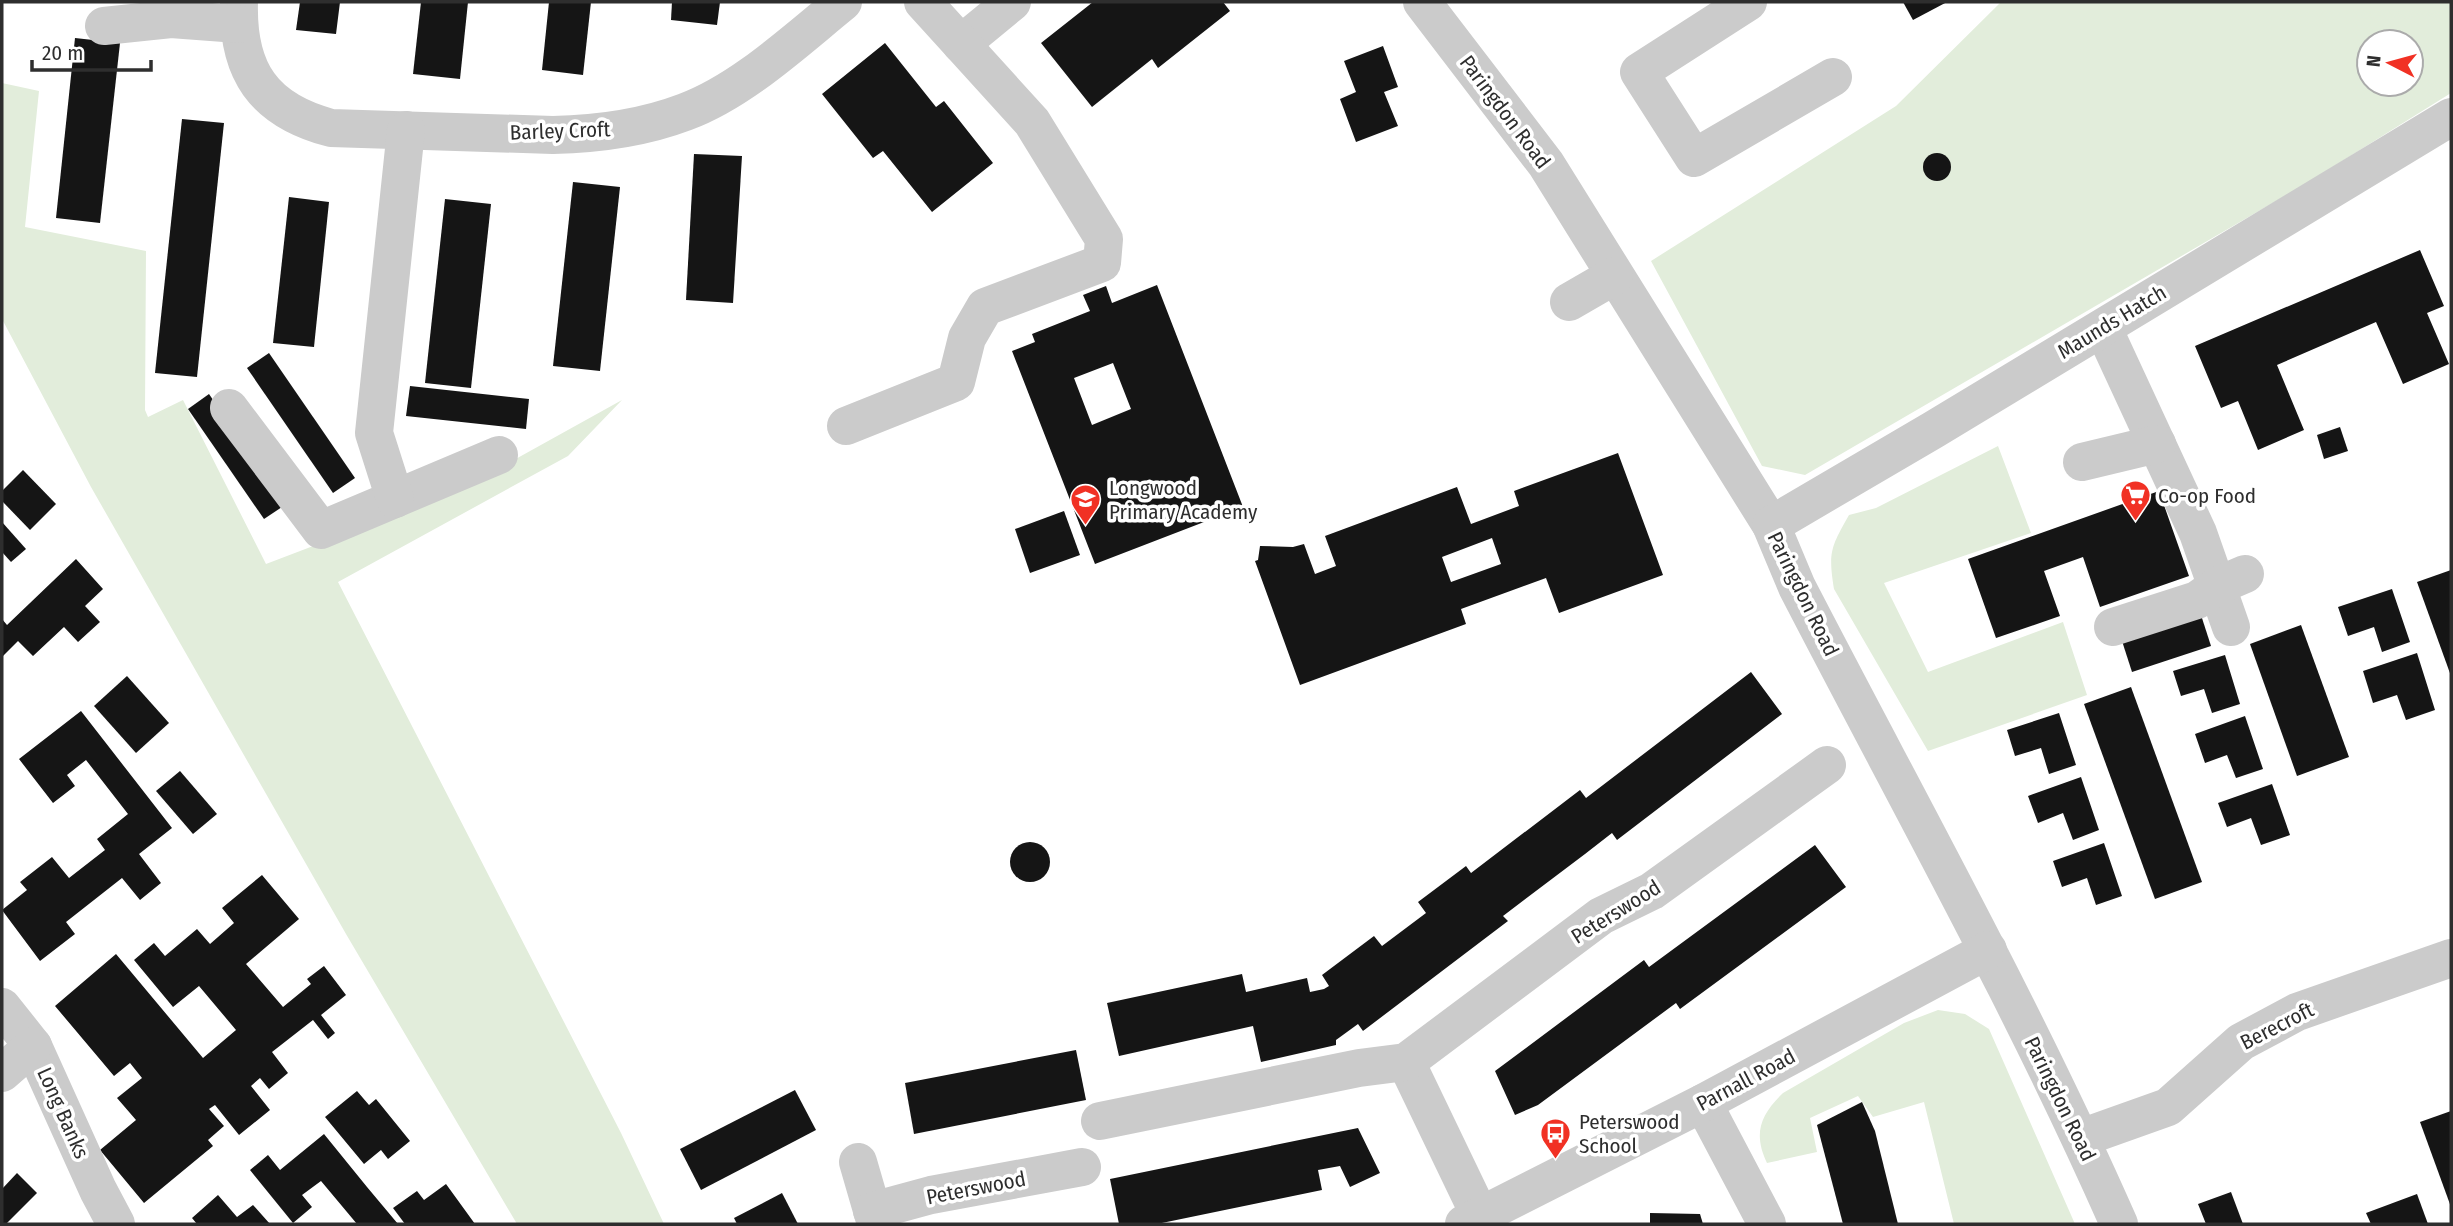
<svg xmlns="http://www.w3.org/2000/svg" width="2453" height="1226" viewBox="0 0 2453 1226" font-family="'Fira Sans Condensed',sans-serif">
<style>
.green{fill:#e2eddb;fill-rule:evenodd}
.building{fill:#151515;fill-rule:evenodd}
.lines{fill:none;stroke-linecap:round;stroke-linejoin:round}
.minor{stroke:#cbcbcb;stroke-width:38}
.labels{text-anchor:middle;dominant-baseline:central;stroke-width:7;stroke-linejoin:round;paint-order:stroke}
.street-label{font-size:21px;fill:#2e2e2e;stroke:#fff}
.poi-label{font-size:21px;fill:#2e2e2e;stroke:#fff;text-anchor:start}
</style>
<rect width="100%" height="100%" fill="#fff"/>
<g class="green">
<path d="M2001,2h450v91l-144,90 -502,292 -43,-9 -111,-205 245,-155zM2369,42h42v42h-42z"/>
<polygon points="2,83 39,91 25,227 146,251 145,410 148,417 183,400 266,564 460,490 622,400 568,456 338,582 621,1133 664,1224 517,1224 346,934 91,487 2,319"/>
<path d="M1998,446l33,87 -147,50 44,89 135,-50 24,73 -159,56 -94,-162c-6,-37 -3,-42 15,-74l27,-7z"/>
<path d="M1938,1010l27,4 24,15 86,195h-121l-30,-122 -51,15 -15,-21 -48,22 7,34 -50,11c-14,-29 -7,-48 16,-70l121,-70z"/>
</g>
<g class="building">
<polygon points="300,2 340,2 336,34 296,30"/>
<polygon points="421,2 468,2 460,79 413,74"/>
<polygon points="549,2 591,2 583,75 542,70"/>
<polygon points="672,2 720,2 717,25 671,20"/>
<polygon points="1093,2 1223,2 1230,11 1158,68 1152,59 1092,107 1041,43"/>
<polygon points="1903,2 1947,2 1913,20"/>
<polygon points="75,38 120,43 100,223 56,218"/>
<polygon points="885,43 936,107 944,101 993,163 932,212 883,151 873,158 822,94"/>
<polygon points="1383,46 1398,87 1384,92 1398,126 1356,142 1340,99 1356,92 1344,61"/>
<polygon points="182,119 224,123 197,377 155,373"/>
<circle cx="1937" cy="167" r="14"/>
<polygon points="694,154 742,156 733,303 686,300"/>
<polygon points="573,182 620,187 600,371 553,366"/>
<polygon points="289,197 329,202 314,347 273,343"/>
<polygon points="445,199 491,204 471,388 425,383"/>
<polygon points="2420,250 2444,306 2427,313 2449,364 2403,384 2376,322 2277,365 2304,430 2258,450 2238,401 2221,408 2195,346"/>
<path d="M1157,285l86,222 -148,57 -83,-213 23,-9 -3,-8 58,-23 -7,-16 23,-9 6,17zM1113,363l18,46 -39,16 -18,-47z"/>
<polygon points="269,353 355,478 333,493 247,368"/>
<polygon points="410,386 529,399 526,429 406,416"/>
<polygon points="209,394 285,505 264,519 188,409"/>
<polygon points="2340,427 2348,451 2324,459 2317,435"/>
<path d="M1618,453l45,122 -104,38 -13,-35 -85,31 5,15 -166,61 -45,-124 3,-1 2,-14 33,1 11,-3 11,30 21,-8 -11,-30 132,-49 14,37 48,-18 -5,-15zM1492,538l9,26 -50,18 -9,-25z"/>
<polygon points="23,470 56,504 30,530 2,501 2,491"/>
<polygon points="2159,491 2189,576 2100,607 2083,557 2044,571 2060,616 1996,638 1968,559"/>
<polygon points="1064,511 1080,555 1030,573 1015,529"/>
<polygon points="2,522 26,549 11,562 2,552"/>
<polygon points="76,559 103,589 85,606 100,622 78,642 64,627 33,656 18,641 2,657 2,619 7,625"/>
<polygon points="2451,570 2451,676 2417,582"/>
<polygon points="2392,589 2410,642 2382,652 2374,627 2348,636 2338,607"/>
<polygon points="2201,615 2211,646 2132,672 2122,641"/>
<polygon points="2301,625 2349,757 2297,776 2250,644"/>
<polygon points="2417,653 2435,710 2406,720 2397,695 2373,703 2363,671"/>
<polygon points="2225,655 2240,704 2212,713 2204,689 2181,696 2173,671"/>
<polygon points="1751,672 1782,714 1617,840 1612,833 1585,854 1503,916 1508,921 1363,1031 1358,1024 1336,1040 1336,1045 1261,1062 1253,1026 1119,1056 1107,1003 1242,974 1246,992 1307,978 1310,992 1324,989 1329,986 1322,975 1374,936 1382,946 1426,913 1418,902 1466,866 1471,873 1580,790 1586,798"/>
<polygon points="127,676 169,723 136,753 94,706"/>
<polygon points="2131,687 2202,882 2155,899 2084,704"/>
<polygon points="81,711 172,828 139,854 161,883 140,900 122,878 66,922 75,934 40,961 2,910 27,890 20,882 52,857 69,878 105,850 97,839 128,814 86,760 67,775 75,786 53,803 19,759"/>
<polygon points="2059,713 2076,765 2049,774 2041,748 2015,756 2007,730"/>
<polygon points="2245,716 2263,769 2236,778 2227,755 2205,763 2195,734"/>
<polygon points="180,771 217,814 193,834 156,791"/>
<polygon points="2081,777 2099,830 2073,840 2063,813 2038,823 2028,796"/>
<polygon points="2272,784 2290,835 2261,845 2251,818 2227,827 2218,803"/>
<circle cx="1030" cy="862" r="20"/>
<polygon points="2104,843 2122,896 2096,905 2087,878 2062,887 2053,861"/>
<polygon points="1815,845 1846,887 1680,1009 1676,1003 1538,1105 1515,1115 1495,1071 1644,960 1649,967"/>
<polygon points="262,875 299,919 246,964 283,1007 311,984 307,979 324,966 346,995 321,1015 335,1033 328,1039 313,1020 272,1052 288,1073 269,1089 260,1078 251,1086 270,1110 239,1135 215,1105 209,1109 224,1126 208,1140 213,1146 144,1203 100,1150 136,1120 117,1098 142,1078 130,1063 114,1076 55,1006 116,954 203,1058 236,1030 199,986 173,1007 134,960 154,943 165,956 197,929 210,944 234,923 222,908"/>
<polygon points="1076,1050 1086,1100 914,1134 905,1083"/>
<polygon points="795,1090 816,1130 701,1190 680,1149"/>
<polygon points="357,1091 369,1105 376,1099 410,1141 388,1159 381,1150 364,1164 325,1117"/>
<polygon points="1862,1102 1875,1131 1898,1224 1843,1224 1817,1125"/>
<polygon points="2451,1111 2451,1207 2420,1122"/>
<polygon points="1358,1128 1380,1173 1350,1187 1340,1166 1318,1170 1322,1190 1157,1224 1119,1224 1110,1179"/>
<polygon points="324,1134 367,1187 398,1224 357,1224 321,1181 302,1195 312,1207 293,1223 250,1170 268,1155 280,1170"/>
<polygon points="17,1173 37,1193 6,1224 2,1224 2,1189"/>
<polygon points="446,1184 475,1224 405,1224 393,1208 417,1191 424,1200"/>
<polygon points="2231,1192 2243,1224 2206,1224 2198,1204"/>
<polygon points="782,1193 798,1224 737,1224 734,1218"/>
<polygon points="2417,1194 2428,1224 2371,1224 2366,1213"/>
<polygon points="218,1195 237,1217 253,1205 270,1224 197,1224 192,1218"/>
<polygon points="1650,1213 1700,1214 1703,1224 1650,1224"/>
</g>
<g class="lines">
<g class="minor">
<path d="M239,2c-2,69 24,108 92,126l222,7c45,-1 90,-7 132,-23 57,-21 111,-72 158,-110"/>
<path d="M1422,2l124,162 225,361 26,62c109,211 226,419 322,637"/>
<polyline points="1748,2 1639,72 1694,158 1833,77"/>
<polyline points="104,26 171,19 238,24"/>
<polyline points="961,44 1012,2"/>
<polyline points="1569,302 1614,276"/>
<polyline points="2103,328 2198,533 2231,627"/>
<polyline points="229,408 321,530 499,455"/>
<polyline points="846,426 956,382 967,338 985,307 1102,263 1104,239 1032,122 923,2"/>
<polyline points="2082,462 2157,444"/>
<polyline points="395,499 374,433 406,130"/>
<polyline points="1771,525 1933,430 2451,117"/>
<polyline points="2113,627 2197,600 2217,586 2245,574"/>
<polyline points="2,1007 33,1046 98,1190 116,1224"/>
<polyline points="1406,1062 1480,1216"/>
<polyline points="2,1073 33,1046"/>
<polyline points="1703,1103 1767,1224"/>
<polyline points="1100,1121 1359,1068 1406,1062 1601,916 1652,891 1827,765"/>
<polyline points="2081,1138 2168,1107 2241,1042 2297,1012 2451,958"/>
<polyline points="858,1162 876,1224"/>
<polyline points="872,1211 931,1195 1082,1167"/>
<polyline points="1464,1224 1703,1103 1988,950"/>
</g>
</g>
<defs>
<symbol id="supermarket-pin" viewBox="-11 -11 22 30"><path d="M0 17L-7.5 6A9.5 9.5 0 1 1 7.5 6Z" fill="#f13124" stroke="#fff"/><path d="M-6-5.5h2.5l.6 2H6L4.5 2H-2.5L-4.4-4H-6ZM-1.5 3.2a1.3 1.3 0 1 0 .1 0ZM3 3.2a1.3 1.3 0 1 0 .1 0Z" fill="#fff"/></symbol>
<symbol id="school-pin" viewBox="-11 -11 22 30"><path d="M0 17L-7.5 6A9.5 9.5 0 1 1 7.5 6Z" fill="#f13124" stroke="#fff"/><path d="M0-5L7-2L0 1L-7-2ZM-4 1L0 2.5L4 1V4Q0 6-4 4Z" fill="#fff"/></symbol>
<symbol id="bus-pin" viewBox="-11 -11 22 30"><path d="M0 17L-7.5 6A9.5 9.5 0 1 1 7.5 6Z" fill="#f13124" stroke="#fff"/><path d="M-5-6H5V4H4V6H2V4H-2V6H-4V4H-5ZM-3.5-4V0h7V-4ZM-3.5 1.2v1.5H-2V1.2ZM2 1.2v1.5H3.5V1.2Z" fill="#fff"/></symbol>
</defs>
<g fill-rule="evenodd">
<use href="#supermarket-pin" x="2118" y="478" width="35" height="47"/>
<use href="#school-pin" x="1068" y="482" width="35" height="47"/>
<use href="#bus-pin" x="1538" y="1116" width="35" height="47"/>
</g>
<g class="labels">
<g class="street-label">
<text transform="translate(1505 112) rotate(53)">Paringdon Road</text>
<text transform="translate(560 131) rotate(-2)">Barley Croft</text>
<text transform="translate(2112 322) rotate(-31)">Maunds Hatch</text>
<text transform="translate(1803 594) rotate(64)">Paringdon Road</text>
<text transform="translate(1616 912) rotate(-32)">Peterswood</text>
<text transform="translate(2277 1026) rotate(-27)">Berecroft</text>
<text transform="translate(1746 1080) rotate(-28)">Parnall Road</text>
<text transform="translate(2060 1099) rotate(64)">Paringdon Road</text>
<text transform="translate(63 1113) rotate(66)">Long Banks</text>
<text transform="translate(976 1188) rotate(-11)">Peterswood</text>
</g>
<g class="poi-label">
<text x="1109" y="488">Longwood<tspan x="1109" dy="24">Primary Academy</tspan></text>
<text x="2158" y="496">Co-op Food</text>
<text x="1579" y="1122">Peterswood<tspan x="1579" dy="24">School</tspan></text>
</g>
</g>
<rect width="2453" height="1226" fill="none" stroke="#2e2e2e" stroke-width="7"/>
<g transform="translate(2390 63) rotate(276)"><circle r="33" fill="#ffffff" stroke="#ababab" stroke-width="2"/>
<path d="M0-5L12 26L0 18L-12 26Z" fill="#f13124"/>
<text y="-10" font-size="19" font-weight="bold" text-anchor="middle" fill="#2e2e2e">N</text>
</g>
<path d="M32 60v10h119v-10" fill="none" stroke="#2e2e2e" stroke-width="3.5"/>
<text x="42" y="60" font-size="21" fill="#2e2e2e" stroke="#ffffff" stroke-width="5" paint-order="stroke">20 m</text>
</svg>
